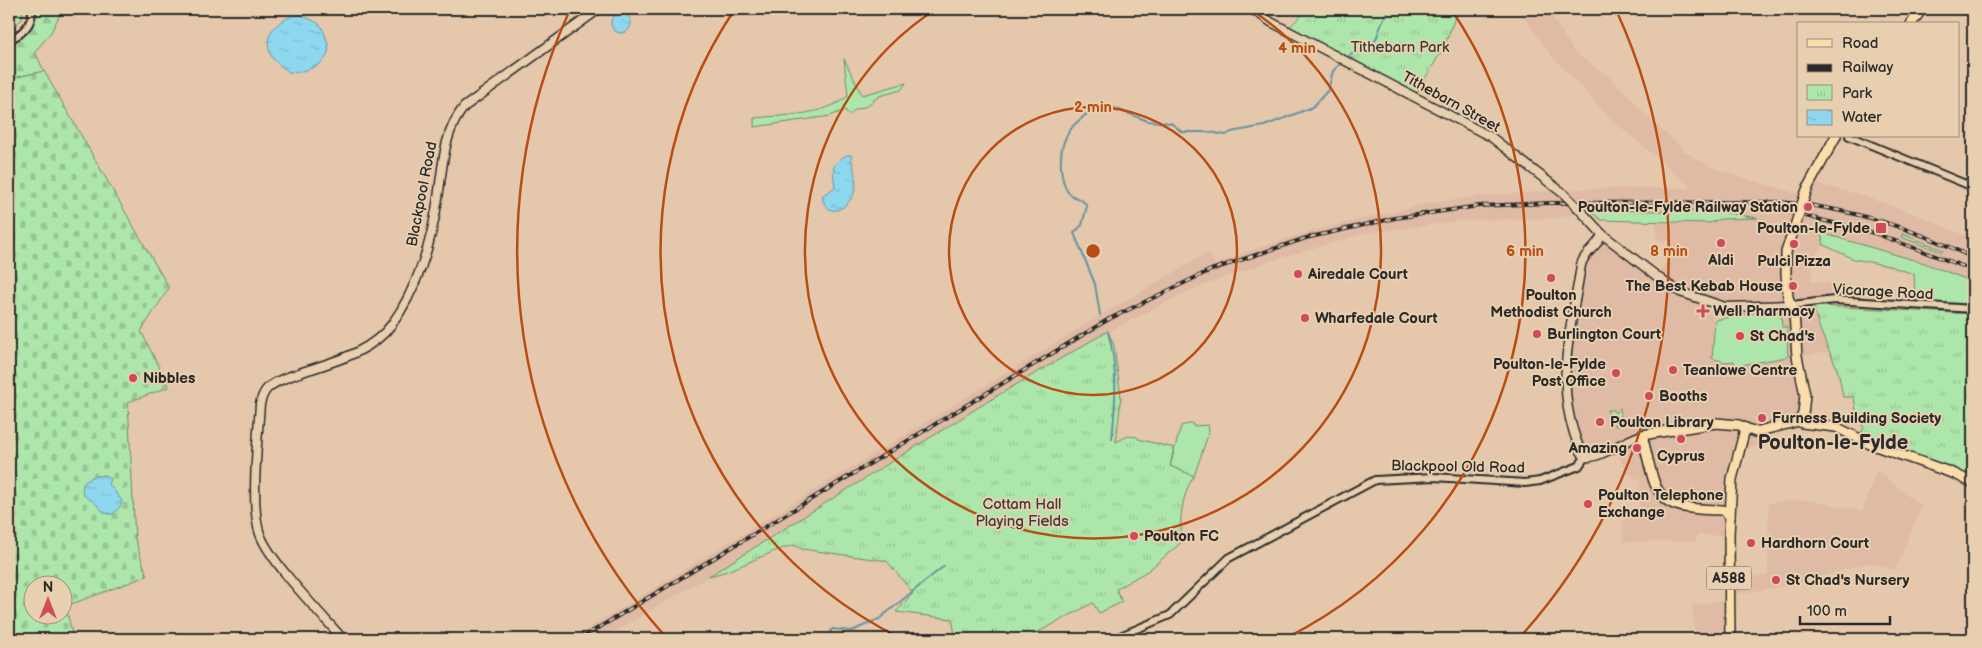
<svg xmlns="http://www.w3.org/2000/svg" width="1982" height="648" viewBox="0 0 1982 648" font-family="'Balsamiq Sans',sans-serif">
<style>
.built{fill:#dfbaa4;fill-rule:evenodd}
.green{fill:#ade6aa;stroke:#6c886a}
.forest{fill:url(#forest-firs);stroke:#6c886a}
.cemetery{fill:url(#cemetery-stones);stroke:#6c886a;fill-rule:evenodd}
.park{fill:url(#park-tufts);stroke:#6c886a}
.water{fill:url(#water-ripples);stroke:#6693a0}
.lines{fill:none;stroke-linecap:round;stroke-linejoin:round}
.stream{stroke:#6693a0;stroke-width:2}
.tertiary-casing{stroke:#2b2b2b;stroke-width:10}
.secondary-casing{stroke:#2b2b2b;stroke-width:11}
.primary-casing{stroke:#2b2b2b;stroke-width:12}
.tertiary{stroke:#e7cfaf;stroke-width:6}
.secondary{stroke:#e7cfaf;stroke-width:8}
.primary{stroke:#faddab;stroke-width:9}
.rail-casing{stroke:#2b2b2b;stroke-width:4}
.rail{stroke:#e7cfaf;stroke-width:2;stroke-dasharray:5.5;stroke-linecap:butt}
.secondary-bridge-casing{stroke:#2b2b2b;stroke-width:11;stroke-linecap:butt}
.primary-bridge-casing{stroke:#2b2b2b;stroke-width:12;stroke-linecap:butt}
.secondary-bridge{stroke:#e7cfaf;stroke-width:8}
.primary-bridge{stroke:#faddab;stroke-width:9}
.ring{fill:none;stroke:#b94e14;stroke-width:2.5}
.poi-dot{fill:#d1495b;stroke:#e7cfaf;stroke-width:2}
.labels{text-anchor:middle;dominant-baseline:central;stroke-width:4;stroke-linejoin:round;paint-order:stroke}
.shield{fill:#e7cfaf;stroke:#635c53;stroke-width:1}
.shield-label{font-size:14px;font-weight:bold;fill:#2b2b2b}
.park-label{font-size:15px;fill:#383e38;stroke:#e7cfaf}
.street-label{font-size:15px;fill:#2b2b2b;stroke:#e7cfaf}
.poi-label{font-size:15px;font-weight:bold;fill:#2b2b2b;stroke:#e7cfaf;text-anchor:start}
.district-label{font-size:20px;font-weight:bold;fill:#2b2b2b;stroke:#e7cfaf}
.centre{fill:#b94e14;stroke:#e7cfaf;stroke-width:2.5}
.ring-label{font-size:15px;text-anchor:middle;font-weight:bold;fill:#b94e14;stroke:#e7cfaf;stroke-width:4;stroke-linejoin:round;paint-order:stroke}
</style>
<defs>
<pattern id="forest-firs" width="22" height="20" patternUnits="userSpaceOnUse" patternTransform="scale(1.25)"><rect width="22" height="20" fill="#ade6aa"/><path d="M5 1l3.5 6h-7zM16 11l3.5 6h-7z" fill="#95c592"/></pattern>
<pattern id="cemetery-stones" width="16" height="16" patternUnits="userSpaceOnUse" patternTransform="scale(1.25)"><rect width="16" height="16" fill="#ade6aa"/><path d="M2 7V4a2 2 0 0 1 4 0v3zM10 15v-3a2 2 0 0 1 4 0v3z" fill="#95c592"/></pattern>
<pattern id="park-tufts" width="24" height="20" patternUnits="userSpaceOnUse" patternTransform="scale(1.25)"><rect width="24" height="20" fill="#ade6aa"/><path d="M3 7l-1-3M5 7V3M7 7l1-3M15 17l-1-3M17 17v-4M19 17l1-3" fill="none" stroke="#95c592"/></pattern>
<pattern id="water-ripples" width="26" height="14" patternUnits="userSpaceOnUse" patternTransform="scale(1.25)"><rect width="26" height="14" fill="#8dd8ee"/><path d="M2 4q2-2 4 0t4 0M15 11q2-2 4 0t4 0" fill="none" stroke="#7abacc"/></pattern>
</defs>
<rect width="100%" height="100%" fill="#e5c7ab"/>
<filter id="ink" filterUnits="userSpaceOnUse"><feTurbulence type="fractalNoise" baseFrequency=".02" numOctaves="2"/><feDisplacementMap in="SourceGraphic" scale="10" xChannelSelector="R" yChannelSelector="G"/><feConvolveMatrix kernelMatrix="1 2 1 2 8 2 1 2 1" color-interpolation-filters="sRGB"/></filter>
<g filter="url(#ink)">
<g class="built">
<path d="M1518,9h29l27,43 36,26 19,18 19,22 34,30 -1,2 28,16 30,11 67,19 7,-12 41,9 61,21 58,25v43l-49,-19 -108,-32 8,14 -10,11 -3,25 20,2 -1,17 -18,2 18,50 -33,4 7,33 -3,28 -34,12 4,13 -26,7 -18,63 -2,24 -28,-1 -1,6 -73,1 1,-26 15,-6 1,-32 -5,1 -3,-5 -3,1 -16,-28 -16,10 -15,-3 -17,-72 16,-117 18,-23 6,-1 51,34 16,-18 -2,-15 -14,-3v-16h53l11,-4 33,-1 -31,-6 -142,-2 -13,6 -13,2 -85,2 -102,13 -88,25 -91,33 -81,41 -112,65 -286,179 -107,63h-31l528,-323 109,-63 8,12 33,-14 67,-21 106,-25 59,-9 101,-7 111,-1 -84,-71 -56,-60zM1714,306h66l2,21 7,10 -1,19 -53,10v-5l-11,1 -12,-4z"/>
<polygon points="1877,470 1921,506 1895,570 1870,562 1810,580 1810,582 1735,594 1735,579 1768,575 1769,503 1805,500 1863,511"/>
<polygon points="1730,600 1730,639 1696,639 1692,605"/>
</g>
<g class="green">
<polygon points="9,9 23,9 22,19 9,31"/>
<path d="M844,59l18,36 44,-12 -5,7 -22,6 -12,10 -12,4 -6,5 -4,-5 -15,6 -76,11v-9c30,-3 70,-2 94,-22z"/>
<polygon points="1589,210 1722,212 1757,218 1720,219 1709,223 1601,220"/>
<polygon points="1815,231 1924,263 1973,282 1973,304 1915,301 1914,274 1889,266 1854,259 1824,245 1822,237"/>
<polygon points="1902,234 1943,250 1942,252 1901,237"/>
<polygon points="1781,312 1782,327 1787,327 1788,357 1735,366 1734,361 1724,362 1712,358 1715,320 1753,313"/>
<polygon points="1620,408 1622,424 1615,426 1607,410 1613,410 1615,413"/>
<polygon points="1192,423 1193,426 1208,425 1209,432 1194,476 1170,466 1181,426"/>
</g>
<polygon class="forest" points="32,9 63,9 51,32 35,52 44,71 9,79 9,40 25,30"/>
<path class="cemetery" d="M44,71l125,217 -28,43 28,56 -41,15 7,137 12,37 -81,30 7,33h-64v-560zM32,586h30v30h-30z"/>
<g class="park">
<polygon points="1308,9 1458,9 1444,47 1414,97 1286,30"/>
<path d="M1822,306l151,8v169l-116,-45 7,-10 -7,-11 -3,-20h-11c-2,-10 -3,-21 -7,-31 -8,-19 -19,-38 -22,-59z"/>
<path d="M1108,331l6,15 7,52 -5,44 12,-6 9,1 1,2 36,9 -4,18 24,10c-10,13 -18,49 -10,64l-35,30 -33,19 6,13 -23,11 -6,-10 -68,36h-69l-4,-20 -56,-7 17,-19 -26,-32 -85,-12 -8,-4c-29,7 -55,25 -85,31l286,-179z"/>
</g>
<g class="water">
<circle cx="621" cy="23" r="10"/>
<path d="M298,14c7,3 15,6 21,10 4,3 5,9 7,14 11,24 -16,33 -36,35 -5,-5 -15,-10 -18,-16 -12,-23 6,-37 26,-43z"/>
<path d="M847,155h4c1,9 7,26 4,35 -5,18 -28,32 -33,6l13,-9c-2,-18 -5,-23 12,-32z"/>
<path d="M105,475l6,4 -2,5 13,17 -2,6 -7,7c-9,1 -11,-4 -17,-10 -8,-8 -18,-6 -12,-21l8,-6z"/>
</g>
<g class="lines">
<g class="stream">
<path d="M1345,59l13,-10h12c11,-14 8,-25 20,-40"/>
<path d="M1100,315l-5,-31 -21,-51 8,-8 5,-19c-4,-8 -13,-7 -18,-13 -5,-5 -6,-13 -7,-18 -3,-17 -1,-35 11,-49 5,-5 13,-11 20,-18h21l34,13 23,2 11,9h27l17,3 5,-3 33,-6 49,-19 15,-17 5,-19 9,-9"/>
<path d="M1108,332c10,36 8,70 4,107"/>
<polyline points="827,639 832,629 852,631 879,619 944,566"/>
</g>
<defs>
<g id="tertiary">
<path d="M9,40c13,-6 24,-15 23,-31"/>
<polyline points="1849,136 1973,187"/>
<polyline points="1792,305 1834,300 1973,309"/>
<polyline points="1113,639 1170,615 1229,558 1375,480 1434,477 1525,483 1540,481 1579,466 1585,457"/>
</g>
<g id="secondary">
<polyline points="1252,9 1271,22 1491,137 1564,194"/>
<polyline points="1580,210 1602,234 1663,281 1680,292 1725,307 1792,305"/>
<path d="M1602,234c-3,12 -18,18 -21,31 -8,56 -26,112 -7,168 3,8 5,18 11,24 12,3 42,-18 57,-22"/>
<path d="M343,639c-21,-24 -73,-77 -83,-105 -10,-26 -2,-99 0,-130 1,-4 3,-10 6,-14 7,-9 23,-13 33,-17 33,-11 72,-20 93,-49 24,-33 39,-80 45,-120 6,-34 5,-70 27,-97l135,-98"/>
</g>
<g id="primary">
<polyline points="1911,24 1922,9"/>
<polyline points="1805,195 1809,185 1836,136"/>
<polyline points="1795,226 1786,252 1786,274 1788,297 1794,313 1797,356 1805,395 1803,414 1799,421"/>
<polyline points="1799,421 1802,423 1836,427 1870,444 1955,474 1973,483"/>
<path d="M1730,516l-7,-6c-72,-1 -65,-13 -81,-75l74,-12 23,2 16,7 44,-11"/>
<polyline points="1730,639 1729,535 1732,479 1745,429"/>
</g>
</defs>
<use href="#tertiary" class="tertiary-casing"/>
<use href="#secondary" class="secondary-casing"/>
<use href="#primary" class="primary-casing"/>
<use href="#tertiary" class="tertiary"/>
<use href="#secondary" class="secondary"/>
<use href="#primary" class="primary"/>
<defs>
<g id="rail">
<polyline points="1769,207 1874,233 1973,270"/>
<path d="M580,639l529,-320 102,-49 95,-32 89,-20 84,-12 71,-3 230,-1c66,5 134,26 193,56"/>
</g>
</defs>
<use href="#rail" class="rail-casing"/>
<use href="#rail" class="rail"/>
<defs>
<polyline id="secondary-bridge" points="1564,194 1580,210"/>
<polyline id="primary-bridge" points="1795,226 1805,195"/>
</defs>
<use href="#secondary-bridge" class="secondary-bridge-casing"/>
<use href="#primary-bridge" class="primary-bridge-casing"/>
<use href="#secondary-bridge" class="secondary-bridge"/>
<use href="#primary-bridge" class="primary-bridge"/>
</g>
</g>
<g class="ring">
<circle cx="1093" cy="251" r="144"/>
<path d="M1250 9A288 288 0 1 1 936 9"/>
<path d="M900 638A432 432 0 0 1 735 9M1451 9A432 432 0 0 1 1286 638"/>
<path d="M665 636A576 576 0 0 1 569 12M1617 12A576 576 0 0 1 1521 636"/>
</g>
<g class="poi-dot">
<circle cx="1808" cy="207" r="5"/>
<rect x="1875" y="222" width="12" height="12" rx="2.5"/>
<circle cx="1721" cy="243" r="5"/>
<circle cx="1794" cy="244" r="5"/>
<circle cx="1298" cy="274" r="5"/>
<circle cx="1551" cy="278" r="5"/>
<circle cx="1793" cy="286" r="5"/>
<path d="M1700.5 303.5h5v5h5v5h-5v5h-5v-5h-5v-5h5z"/>
<circle cx="1305" cy="318" r="5"/>
<circle cx="1537" cy="334" r="5"/>
<circle cx="1740" cy="336" r="5"/>
<circle cx="1673" cy="370" r="5"/>
<circle cx="1616" cy="373" r="5"/>
<circle cx="133" cy="378" r="5"/>
<circle cx="1649" cy="396" r="5"/>
<circle cx="1762" cy="418" r="5"/>
<circle cx="1600" cy="422" r="5"/>
<circle cx="1681" cy="439" r="5"/>
<circle cx="1637" cy="448" r="5"/>
<circle cx="1588" cy="504" r="5"/>
<circle cx="1134" cy="536" r="5"/>
<circle cx="1751" cy="543" r="5"/>
<circle cx="1776" cy="580" r="5"/>
</g>
<g class="labels">
<rect class="shield" x="1706.5" y="566.5" width="45" height="23" rx="4"/>
<g class="shield-label">
<text x="1729" y="578">A588</text>
</g>
<g class="park-label">
<text x="1400" y="47">Tithebarn Park</text>
<text x="1022" y="504">Cottam Hall<tspan x="1022" dy="17">Playing Fields</tspan></text>
</g>
<g class="street-label">
<text transform="translate(1451 102) rotate(29)">Tithebarn Street</text>
<text transform="translate(422 194) rotate(-79)">Blackpool Road</text>
<text transform="translate(1883 292) rotate(3)">Vicarage Road</text>
<text transform="translate(1458 467) rotate(1)">Blackpool Old Road</text>
</g>
<g class="poi-label">
<text x="1798" y="207" text-anchor="end">Poulton-le-Fylde Railway Station</text>
<text x="1870" y="228" text-anchor="end">Poulton-le-Fylde</text>
<text x="1721" y="260" text-anchor="middle">Aldi</text>
<text x="1794" y="261" text-anchor="middle">Pulci Pizza</text>
<text x="1308" y="274">Airedale Court</text>
<text x="1783" y="286" text-anchor="end">The Best Kebab House</text>
<text x="1551" y="295" text-anchor="middle">Poulton<tspan x="1551" dy="17">Methodist Church</tspan></text>
<text x="1713" y="311">Well Pharmacy</text>
<text x="1315" y="318">Wharfedale Court</text>
<text x="1547" y="334">Burlington Court</text>
<text x="1750" y="336">St Chad's</text>
<text x="1606" y="364" text-anchor="end">Poulton-le-Fylde<tspan x="1606" dy="17">Post Office</tspan></text>
<text x="1683" y="370">Teanlowe Centre</text>
<text x="143" y="378">Nibbles</text>
<text x="1659" y="396">Booths</text>
<text x="1772" y="418">Furness Building Society</text>
<text x="1610" y="422">Poulton Library</text>
<text x="1627" y="448" text-anchor="end">Amazing</text>
<text x="1681" y="456" text-anchor="middle">Cyprus</text>
<text x="1598" y="495">Poulton Telephone<tspan x="1598" dy="17">Exchange</tspan></text>
<text x="1144" y="536">Poulton FC</text>
<text x="1761" y="543">Hardhorn Court</text>
<text x="1786" y="580">St Chad's Nursery</text>
</g>
<g class="district-label">
<text x="1833" y="443">Poulton-le-Fylde</text>
</g>
</g>
<circle cx="1093" cy="251" r="8" class="centre"/>
<g class="ring-label">
<text x="1297" y="53">4 min</text>
<text x="1093" y="112">2 min</text>
<text x="1525" y="256">6 min</text>
<text x="1669" y="256">8 min</text>
</g>
<rect width="1982" height="648" fill="none" stroke="#e7cfaf" stroke-width="30"/>
<rect x="15" y="15" width="1952" height="618" fill="none" stroke="#2b2b2b" stroke-width="2" filter="url(#ink)"/>
<rect x="1797" y="22" width="162" height="115" fill="#e7cfaf" stroke="#9c8d7a"/>
<rect x="1807" y="39" width="25" height="8" fill="#faddab" stroke="#9c8d7a"/>
<text x="1842" y="48" font-size="15" fill="#2b2b2b">Road</text>
<rect x="1807" y="64" width="25" height="8" fill="#2b2b2b" stroke="#9c8d7a"/>
<text x="1842" y="72" font-size="15" fill="#2b2b2b">Railway</text>
<rect x="1807" y="85" width="25" height="15" fill="url(#park-tufts)" stroke="#9c8d7a"/>
<text x="1842" y="98" font-size="15" fill="#2b2b2b">Park</text>
<rect x="1807" y="110" width="25" height="15" fill="url(#water-ripples)" stroke="#9c8d7a"/>
<text x="1842" y="122" font-size="15" fill="#2b2b2b">Water</text>
<g transform="translate(48 600)"><circle r="24" fill="#e7cfaf" stroke="#9c8d7a"/>
<path d="M0-4L9 19L0 12L-9 19Z" fill="#d1495b"/>
<text y="-8" font-size="14" font-weight="bold" text-anchor="middle" fill="#2b2b2b">N</text>
</g>
<path d="M1800 616v8h90v-8" fill="none" stroke="#2b2b2b" stroke-width="2.5"/>
<text x="1807" y="616" font-size="15" fill="#2b2b2b" stroke="#e7cfaf" stroke-width="4" paint-order="stroke">100 m</text>
</svg>
